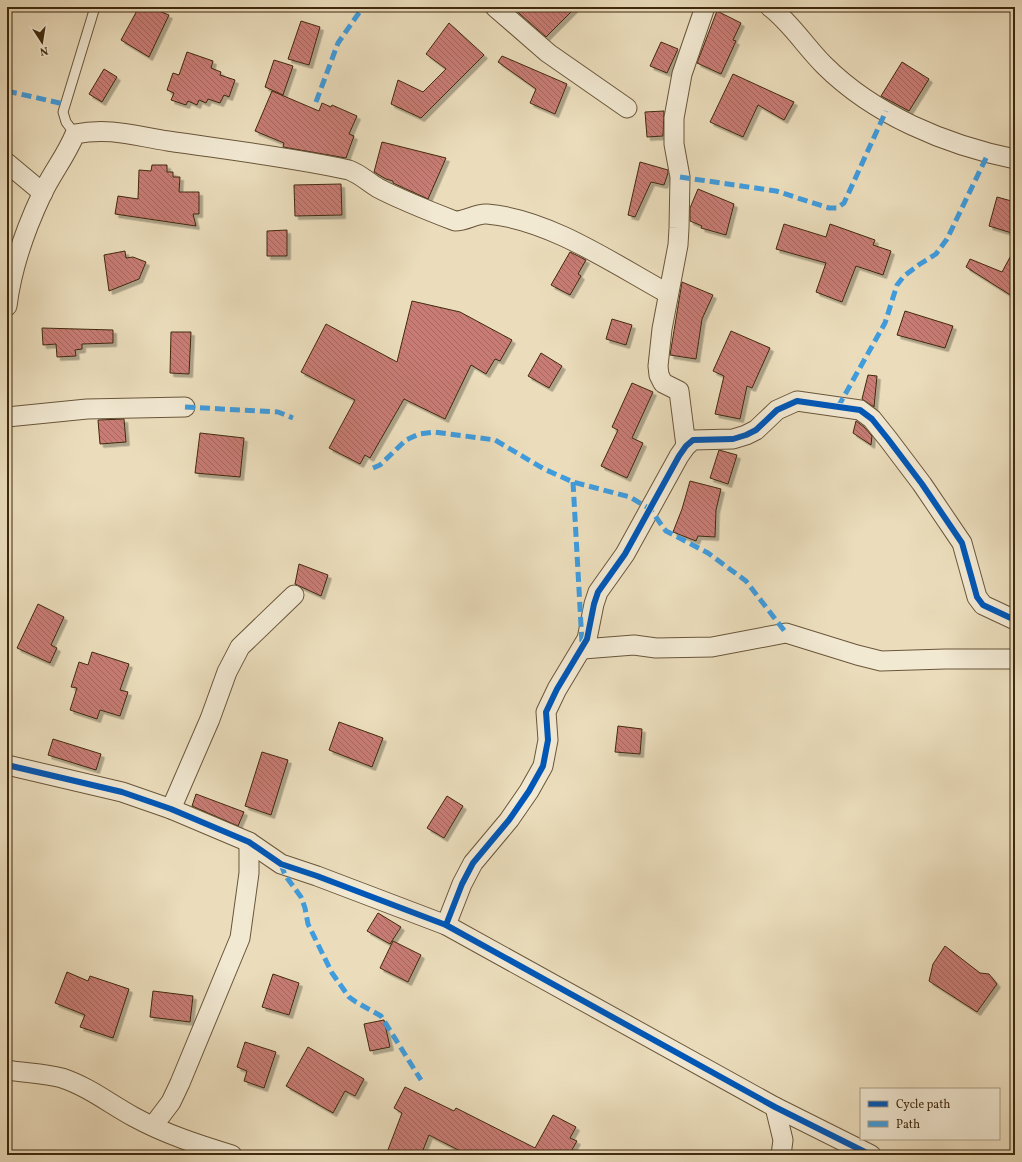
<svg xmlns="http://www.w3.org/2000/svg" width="1022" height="1162" viewBox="0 0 1022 1162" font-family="Vollkorn,serif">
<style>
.building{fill:url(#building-back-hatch);stroke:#3f290e;filter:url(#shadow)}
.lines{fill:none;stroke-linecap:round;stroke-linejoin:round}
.lane-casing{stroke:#6a563a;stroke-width:11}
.street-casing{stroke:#6a563a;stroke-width:21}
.lane{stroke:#f2e9d3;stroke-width:9}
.street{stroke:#f2e9d3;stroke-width:19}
.quiet{stroke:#3f9cde;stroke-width:5;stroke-dasharray:10 5;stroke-linecap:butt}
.cycleway-casing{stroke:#f2e9d3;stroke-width:8}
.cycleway{stroke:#0057b8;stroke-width:6}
</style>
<defs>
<pattern id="building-back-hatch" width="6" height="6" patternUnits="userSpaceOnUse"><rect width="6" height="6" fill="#c87c74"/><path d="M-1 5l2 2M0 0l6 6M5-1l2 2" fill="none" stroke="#a4665e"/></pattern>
<filter id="shadow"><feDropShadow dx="3.5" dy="3.5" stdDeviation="0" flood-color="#0004"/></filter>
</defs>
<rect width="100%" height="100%" fill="#ebddbc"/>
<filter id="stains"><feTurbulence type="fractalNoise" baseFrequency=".005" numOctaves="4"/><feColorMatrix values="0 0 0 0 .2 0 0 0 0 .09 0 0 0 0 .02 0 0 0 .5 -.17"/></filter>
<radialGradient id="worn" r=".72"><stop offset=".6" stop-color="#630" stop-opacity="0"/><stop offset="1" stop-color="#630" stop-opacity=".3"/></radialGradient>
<g class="building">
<polygon points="139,7 149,7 169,15 149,57 121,40"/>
<polygon points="512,7 576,7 546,37"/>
<polygon points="717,11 741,23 733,40 736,41 721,74 697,63"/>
<polygon points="301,21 320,27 309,65 288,59"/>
<polygon points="449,23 484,55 421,118 391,104 398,80 423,92 446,69 426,54"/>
<polygon points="661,42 678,49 667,73 650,66"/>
<polygon points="187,52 213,61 211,68 221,72 220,75 235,80 229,97 224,95 220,103 208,99 206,103 199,100 197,105 188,101 186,105 171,100 174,93 167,90 173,73 179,75"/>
<polygon points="502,56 567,84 555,114 530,103 536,89 498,62"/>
<polygon points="274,60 293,66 283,95 265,87"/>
<polygon points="902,62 929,79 909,111 881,96"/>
<polygon points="104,69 117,77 102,102 89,94"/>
<polygon points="733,74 794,102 784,120 758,105 743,137 710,122"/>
<polygon points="272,91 319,111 322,103 331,107 332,105 357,116 349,134 354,136 346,158 283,147 284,143 255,131"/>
<polygon points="664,111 663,136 647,137 645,112"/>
<polygon points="382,142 446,158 428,199 393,183 393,181 386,179 374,172"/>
<polygon points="640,162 668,170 668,173 664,185 651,182 635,217 628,215"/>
<polygon points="152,165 167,165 167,172 173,172 173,177 180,177 179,192 199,192 199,214 193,214 196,226 115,214 118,196 138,199 139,170 151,171"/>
<polygon points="341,184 342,215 295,216 294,185"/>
<polygon points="698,189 734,204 726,235 701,228 702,226 690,221 690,208"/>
<polygon points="997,197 1015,202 1015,234 989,226"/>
<polygon points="784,224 826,237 830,224 875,240 873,245 891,251 883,275 856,266 842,302 816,292 826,263 776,249"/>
<polygon points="287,230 287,256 267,256 267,231"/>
<polygon points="1015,248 1015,298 966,267 970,259 1002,272"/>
<polygon points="125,251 126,258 133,257 146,262 139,279 109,291 104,255"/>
<polygon points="570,252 586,260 578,274 581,276 570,295 551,285"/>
<polygon points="682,282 713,295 702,319 696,359 670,355"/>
<polygon points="412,301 460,312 512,340 500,361 495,359 486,374 471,365 445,419 404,399 370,458 365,455 360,464 329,448 355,400 301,372 326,324 397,362"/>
<polygon points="905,311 953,326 945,348 897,335"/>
<polygon points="612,319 632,325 626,345 606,339"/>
<polygon points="42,328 113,330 113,343 82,344 82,349 75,350 76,356 57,357 56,344 43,345"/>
<polygon points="731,331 770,348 752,388 747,386 740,419 715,414 724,376 713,371"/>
<polygon points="171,332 191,332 189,374 170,373"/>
<polygon points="541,353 562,366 549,388 528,376"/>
<polygon points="868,375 877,376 874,407 862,399"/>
<polygon points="632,383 653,392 632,438 643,443 627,478 601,466 618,430 612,427"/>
<polygon points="124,419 126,442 100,444 98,420"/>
<polygon points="856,421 864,427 872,436 871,445 853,433"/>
<polygon points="200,433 244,438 240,477 195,473"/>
<polygon points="719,450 737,455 728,484 710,478"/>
<polygon points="690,481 721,489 716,510 715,537 698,536 696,541 673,532 682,509"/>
<polygon points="299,564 328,575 321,596 295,584"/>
<polygon points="38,604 64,617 51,645 57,648 50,663 17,648"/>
<polygon points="92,652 129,664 120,690 128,692 120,716 100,710 97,719 70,710 77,688 71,687 79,662 88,665"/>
<polygon points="339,722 383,738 372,767 329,750"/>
<polygon points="618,726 642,729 640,754 615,752"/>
<polygon points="53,739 101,754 96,770 48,755"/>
<polygon points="262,752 288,760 271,815 245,806"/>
<polygon points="196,794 244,812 238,826 192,806"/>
<polygon points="447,796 463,806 444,838 427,828"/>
<polygon points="378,913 401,927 390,944 367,931"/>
<polygon points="393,941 421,955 408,982 380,968"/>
<polygon points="945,946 980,973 989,974 997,984 977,1012 929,981 933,964"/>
<polygon points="67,972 88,981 90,976 129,989 113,1038 80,1027 85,1015 55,1003"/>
<polygon points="273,974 299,983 289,1015 262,1007"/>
<polygon points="153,991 193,996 190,1022 150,1017"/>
<polygon points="384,1020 390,1047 370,1051 364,1024"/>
<polygon points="245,1042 276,1052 264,1088 244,1081 247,1071 237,1067"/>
<polygon points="308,1047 364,1079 355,1096 345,1091 333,1113 286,1086"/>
<polygon points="405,1087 454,1111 456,1108 535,1148 553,1115 576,1127 570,1138 577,1141 569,1155 468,1155 429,1135 421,1155 386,1155 402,1113 394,1108"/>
</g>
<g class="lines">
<defs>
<polyline id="lane" points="75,134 66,122 63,112 95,7"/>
<g id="street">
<polyline points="495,7 548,53 627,108"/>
<path d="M770,7c21,16 35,39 54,58 50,50 122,80 191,94"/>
<polyline points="7,163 43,193"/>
<path d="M7,306c5,-40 18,-76 35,-112 10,-21 24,-38 33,-60 35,-7 60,2 93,7 61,9 121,16 181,29 11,4 19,12 29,18 25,13 51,23 77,33 12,0 21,-8 32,-7 62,5 127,50 180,79"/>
<polyline points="7,417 87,409 185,407"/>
<polyline points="686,446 679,391 663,383 659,375 658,366 662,329 678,245 679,228 680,177 674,144 674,118 682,74 705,7"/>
<polyline points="583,649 634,645 656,648 712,647 786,633 857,655 881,661 945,659 1015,659"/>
<polyline points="7,765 122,792 171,809 249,842 281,864 317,876 446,925 775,1107 871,1155"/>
<polyline points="171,809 210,719 227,672 240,647 294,595"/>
<polyline points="446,925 462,884 473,863 509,820 529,791 543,766 548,740 546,712 557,689 587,639 594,604 598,592 625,554 679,456 686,446 693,440 733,439 746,435 756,430 777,410 797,401 860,410 872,419 888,439 922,484 962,543 977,597 983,605 1015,620"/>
<path d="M7,1070c17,3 38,3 55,8 27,9 48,26 72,39 31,17 65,28 98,38"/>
<polyline points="775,1107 783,1140 781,1155"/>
<polyline points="153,1126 171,1102 180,1083 240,938 249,873 249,842"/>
</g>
</defs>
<use href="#lane" class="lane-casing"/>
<use href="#street" class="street-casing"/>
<use href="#lane" class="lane"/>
<use href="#street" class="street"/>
<g class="quiet">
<polyline points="7,91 64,104"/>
<polyline points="316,102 338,43 363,7"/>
<polyline points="680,177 776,191 829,208 837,208 844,203 886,111"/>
<polyline points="185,407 278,412 293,418"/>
<polyline points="838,407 885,323 897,285 904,276 920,264 936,254 947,239 988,154"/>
<polyline points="373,468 380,465 406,440 419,434 434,432 495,440 544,469 573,482 630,497 650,509 666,531 708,553 746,581 786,633"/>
<polyline points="573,482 582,643"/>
<polyline points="281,864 285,875 301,897 305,908 308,924 332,973 349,997 356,1002 381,1016 421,1080"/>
</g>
<defs>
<g id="cycleway">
<polyline points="7,765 122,792 171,809 249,842 281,864 317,876 446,925 775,1107 871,1155"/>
<polyline points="446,925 462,884 473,863 509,820 529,791 543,766 548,740 546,712 557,689 587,639 594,604 598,592 625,554 679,456 686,446 693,440 733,439 746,435 756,430 777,410 797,401 860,410 872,419 888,439 922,484 962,543 977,597 983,605 1015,620"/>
</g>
</defs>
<use href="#cycleway" class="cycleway-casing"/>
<use href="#cycleway" class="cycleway"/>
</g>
<rect width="1022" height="1162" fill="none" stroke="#ebddbc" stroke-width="24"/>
<rect x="8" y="8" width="1006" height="1146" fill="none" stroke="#3f290e" stroke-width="2"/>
<rect x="12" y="12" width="998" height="1138" fill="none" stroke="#3f290e"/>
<rect x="860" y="1088" width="140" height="52" fill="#f2e9d3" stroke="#aa9c84"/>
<rect x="868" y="1101" width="20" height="6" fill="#0057b8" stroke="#aa9c84"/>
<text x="896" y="1108" font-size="12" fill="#3f290e">Cycle path</text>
<rect x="868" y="1121" width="20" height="6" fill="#3f9cde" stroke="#aa9c84"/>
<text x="896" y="1128" font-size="12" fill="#3f290e">Path</text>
<g transform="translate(42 42) rotate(168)" stroke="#f2e9d3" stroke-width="3" paint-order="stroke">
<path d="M0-3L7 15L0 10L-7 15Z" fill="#3f290e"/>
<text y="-6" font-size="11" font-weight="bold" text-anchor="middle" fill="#3f290e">N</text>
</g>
<rect width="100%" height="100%" filter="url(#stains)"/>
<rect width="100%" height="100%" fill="url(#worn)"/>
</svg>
